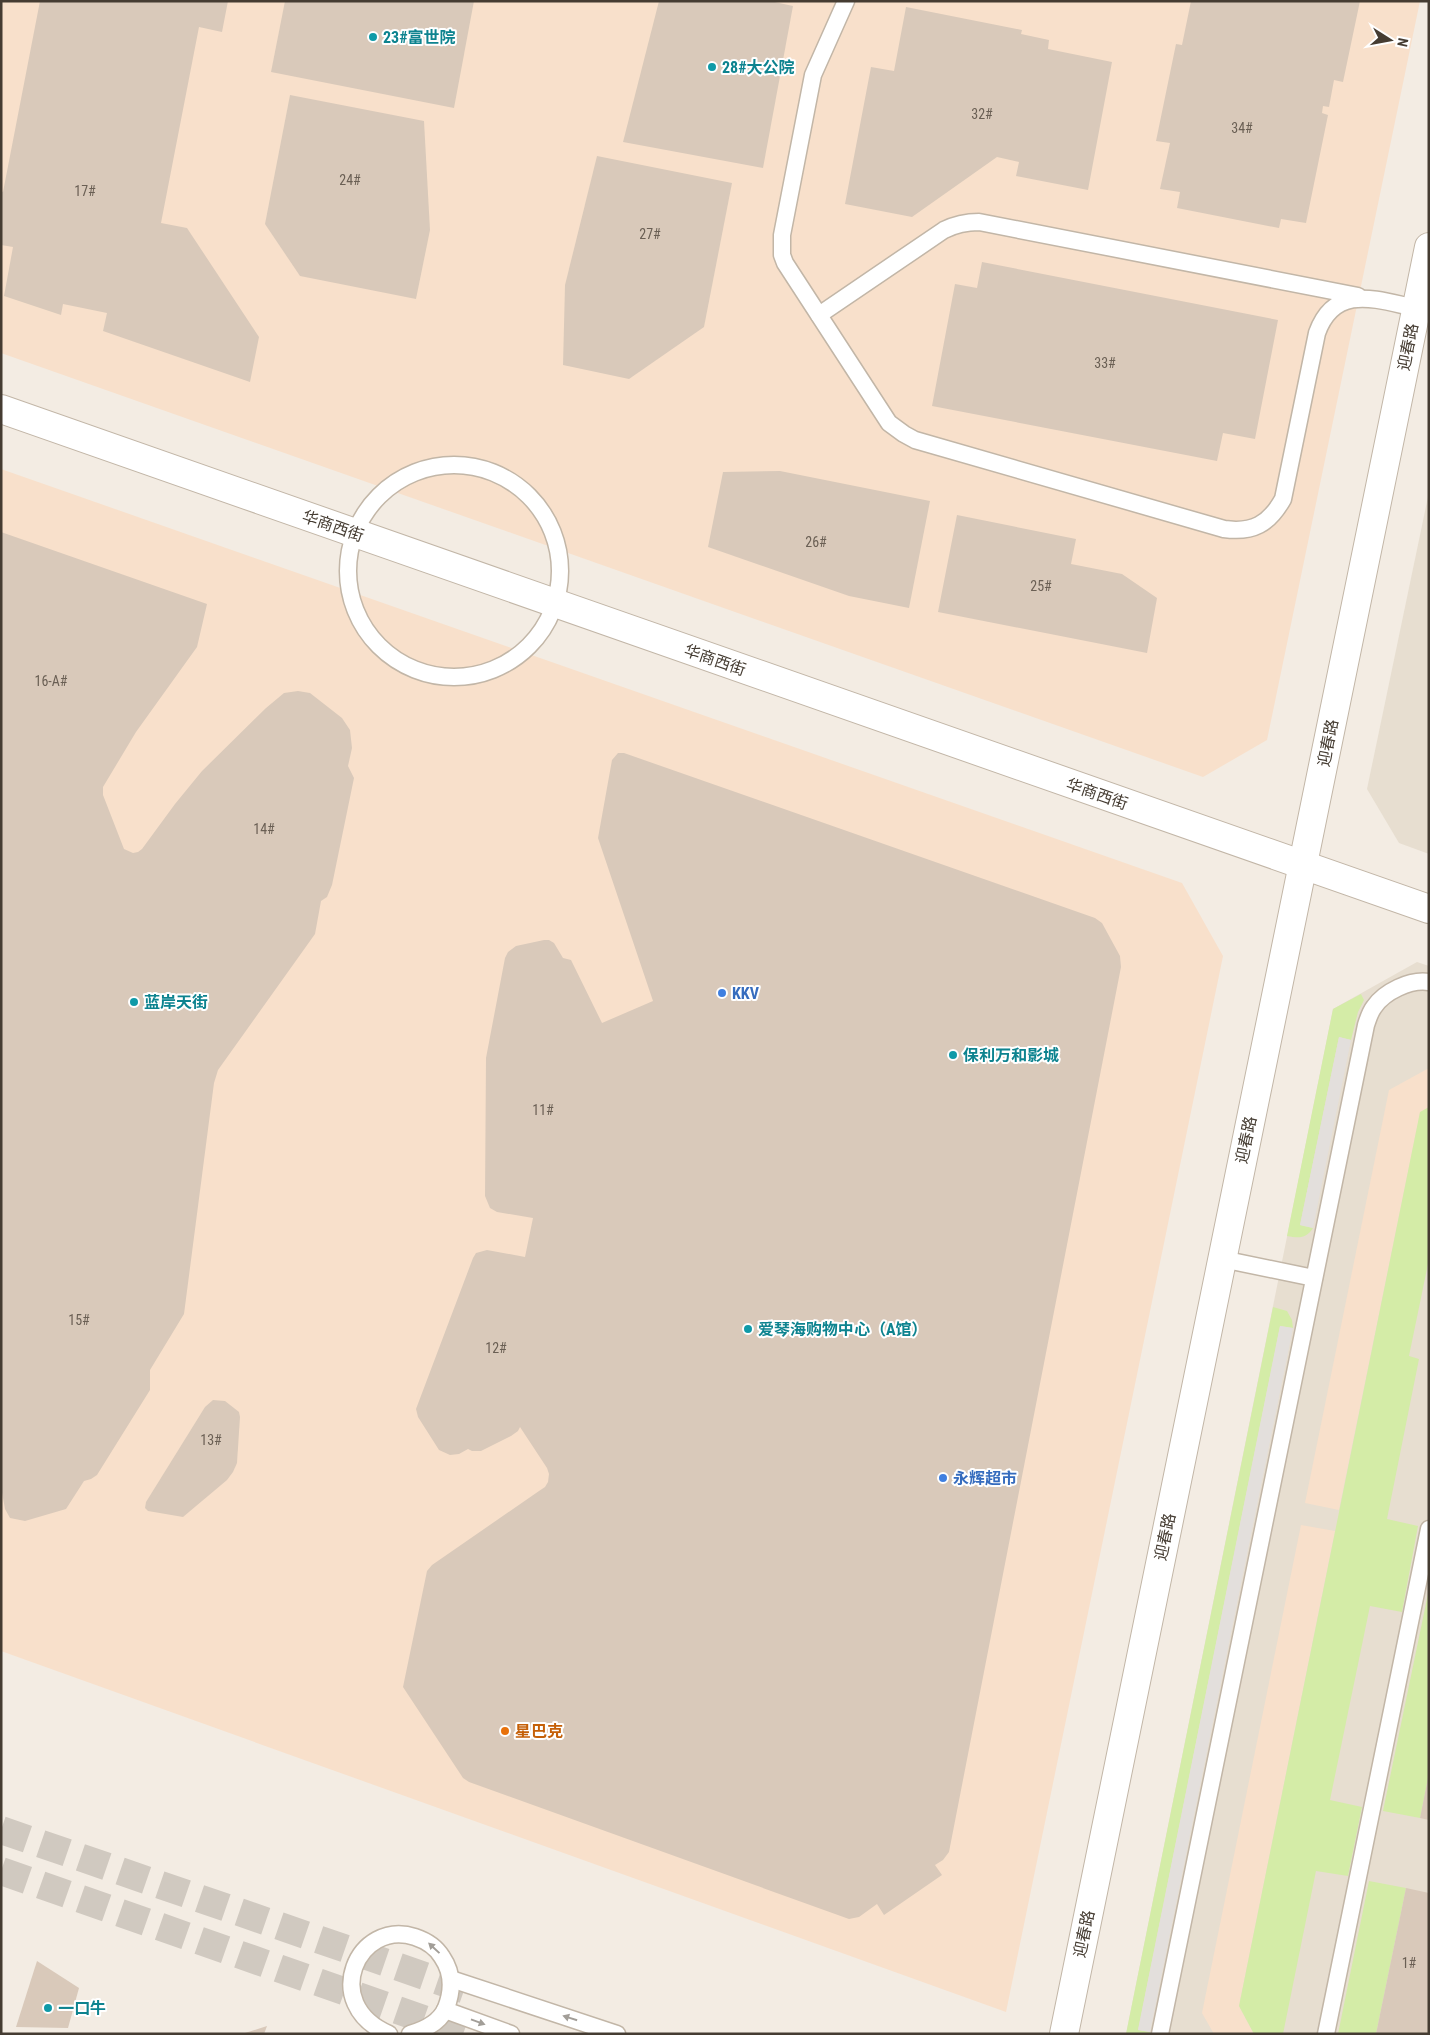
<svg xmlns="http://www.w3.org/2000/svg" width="1430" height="2035" viewBox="0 0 1430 2035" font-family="'Roboto Condensed','Noto Sans SC',sans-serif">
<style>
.residential{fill:#e7ded0}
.commercial{fill:#f8e0cb}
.green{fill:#d4eca7}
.parking{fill:#e3dfdc}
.building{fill:#d9c9ba}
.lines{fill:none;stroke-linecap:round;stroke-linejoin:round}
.tertiary-tunnel{stroke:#d0c9c0;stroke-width:28;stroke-dasharray:28 14;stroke-linecap:butt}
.service-casing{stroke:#c2b6a7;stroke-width:19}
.minor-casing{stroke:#c2b6a7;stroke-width:30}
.service{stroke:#fff;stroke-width:16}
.minor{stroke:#fff;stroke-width:28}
.oneway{fill:#a29e98}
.culture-dot{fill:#0f9aa8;stroke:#fff;stroke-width:2}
.shop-dot{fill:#3f7fe0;stroke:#fff;stroke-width:2}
.food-dot{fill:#e8710a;stroke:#fff;stroke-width:2}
.labels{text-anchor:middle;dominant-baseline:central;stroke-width:4;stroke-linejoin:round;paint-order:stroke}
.number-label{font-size:14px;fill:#6a5f54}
.culture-label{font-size:16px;font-weight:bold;fill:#0d838f;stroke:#fff;text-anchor:start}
.street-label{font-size:16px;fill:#453c32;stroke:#fff}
.shop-label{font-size:16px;font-weight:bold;fill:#366cbe;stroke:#fff;text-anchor:start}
.food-label{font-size:16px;font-weight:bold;fill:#c56008;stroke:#fff;text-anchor:start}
</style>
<rect width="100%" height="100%" fill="#f3ece3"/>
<g class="residential">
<polygon points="1429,492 1429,854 1399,843 1367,789"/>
<polygon points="1417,962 1429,966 1429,2034 1126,2034 1333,1009"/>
</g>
<g class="commercial">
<polygon points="1,1 1420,1 1267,740 1203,777 1,353"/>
<polygon points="1,469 1182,883 1223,956 1006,2012 1,1651"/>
<polygon points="1429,1068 1429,1107 1420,1113 1339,1510 1305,1503 1389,1090"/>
<polygon points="1301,1525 1335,1531 1239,2006 1254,2034 1214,2034 1202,2013"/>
</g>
<g class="green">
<path d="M1361,994l3,6 -6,12 -7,28 -12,-3 -39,188 13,3c-7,11 -14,10 -26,8l46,-227z"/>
<polygon points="1429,1107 1429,1259 1409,1356 1419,1359 1387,1519 1418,1526 1402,1612 1370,1606 1330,1800 1362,1807 1348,1876 1316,1871 1283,2034 1254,2034 1239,2006 1420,1112"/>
<polygon points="1273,1307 1287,1311 1292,1320 1293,1328 1280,1326 1138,2030 1150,2032 1150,2034 1126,2034"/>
<polygon points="1429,1589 1429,1774 1420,1818 1383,1811"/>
<polygon points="1369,1881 1406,1888 1376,2034 1338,2034"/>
</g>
<g class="parking">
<polygon points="1339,1037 1351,1040 1313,1228 1300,1225"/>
<polygon points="1280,1326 1293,1328 1150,2032 1138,2030"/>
</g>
<g class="building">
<polygon points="40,1 228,1 222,32 199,27 161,223 187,228 259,337 250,382 103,331 107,313 63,304 61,315 4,296 13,247 1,245 1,191 3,192"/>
<polygon points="285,1 474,1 454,108 271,72"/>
<polygon points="659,1 770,1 793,6 763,168 623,142"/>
<polygon points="1191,1 1360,1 1343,82 1334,80 1329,107 1323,106 1322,113 1328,115 1306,223 1281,219 1279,228 1177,208 1180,192 1160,189 1170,143 1156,141 1176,44 1182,45"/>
<polygon points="906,7 1022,30 1021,34 1049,40 1048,49 1112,62 1088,190 1016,176 1019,162 997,157 912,217 845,204 871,67 894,71"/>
<polygon points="290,95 424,121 430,230 416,299 300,276 267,227 265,224"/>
<polygon points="597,156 732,183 704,327 629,379 563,365 565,285"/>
<polygon points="982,262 1278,320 1255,439 1223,433 1217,461 932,406 955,284 977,288"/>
<polygon points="780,471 930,501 909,608 849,596 708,547 723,472"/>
<polygon points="957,515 1076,539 1071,564 1122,574 1157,598 1147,653 938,612"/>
<polygon points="1,532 207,604 197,647 136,732 103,787 103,795 124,849 133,853 138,852 142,849 175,804 202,771 266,708 284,693 298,691 310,693 342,718 350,730 352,748 348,766 354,778 332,885 327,897 321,901 315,934 218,1070 214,1083 184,1314 150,1370 150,1390 97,1475 91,1479 84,1481 66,1509 25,1521 10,1518 5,1509 1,1487"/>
<polygon points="618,753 624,753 1095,918 1102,923 1120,956 1121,967 949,1852 943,1860 935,1865 942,1875 884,1915 877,1904 859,1917 849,1919 469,1782 463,1778 403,1687 427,1571 432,1565 539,1491 545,1487 548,1482 549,1474 547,1468 520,1427 518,1431 511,1436 481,1451 472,1451 468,1449 459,1454 450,1455 439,1450 418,1417 416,1409 473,1258 476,1253 487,1250 525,1257 533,1218 497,1212 490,1208 485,1196 486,1058 505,958 508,952 516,946 544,940 549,940 554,943 563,958 571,960 602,1023 653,1001 598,838 612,760"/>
<polygon points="213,1400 225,1401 239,1412 240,1417 237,1463 233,1472 227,1480 183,1517 148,1511 145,1508 146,1502 205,1407"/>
<polygon points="1428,1778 1429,1778 1429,1820 1420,1818"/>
<polygon points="1406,1888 1429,1893 1429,2034 1376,2034"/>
<polygon points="37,1961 79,1988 68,2028 16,2027"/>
<polygon points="267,2026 264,2034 245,2034 245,2033"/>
</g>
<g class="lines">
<g class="tertiary-tunnel">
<polyline points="1,1830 477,1994"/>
<polyline points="1,1871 466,2034"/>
</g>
<defs>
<g id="service">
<path d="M846,1l-33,74 -31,160v20l3,8 104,160 15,11 11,6 309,89c29,4 45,-5 59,-30l34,-166c18,-50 60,-33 99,-25"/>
<path d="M819,315l125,-85c12,-6 21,-8 35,-8l379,74"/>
<circle cx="454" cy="571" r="106"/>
<polyline points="1222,1259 1314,1278"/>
<polyline points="451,1979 617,2034"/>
<polyline points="445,2010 511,2034"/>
<path d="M389,2034c-70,-30 -31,-116 26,-97 12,4 21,10 27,20 11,16 11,33 4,51 -6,14 -22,22 -36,26"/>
<path d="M1160,2034l206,-1009c2,-6 4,-13 8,-18 10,-15 36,-28 55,-25"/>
<polyline points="1326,2034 1429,1529"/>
</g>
<g id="minor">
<polyline points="1,409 1429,909"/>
<polyline points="1064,2034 1429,247"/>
</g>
</defs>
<use href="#service" class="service-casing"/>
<use href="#minor" class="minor-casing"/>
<use href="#service" class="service"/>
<use href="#minor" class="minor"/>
</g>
<defs><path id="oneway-solid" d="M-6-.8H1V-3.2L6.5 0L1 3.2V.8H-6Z" transform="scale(1.25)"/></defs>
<g class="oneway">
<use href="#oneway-solid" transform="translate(434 1948) rotate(-137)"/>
<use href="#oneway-solid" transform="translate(570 2018) rotate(-162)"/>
<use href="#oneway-solid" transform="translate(478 2022) rotate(20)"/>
</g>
<g class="culture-dot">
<circle cx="373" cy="37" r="5"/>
<circle cx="712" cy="67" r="5"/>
<circle cx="134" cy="1002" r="5"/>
<circle cx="953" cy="1055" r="5"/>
<circle cx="748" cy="1329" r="5"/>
<circle cx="48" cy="2008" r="5"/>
</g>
<g class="shop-dot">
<circle cx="722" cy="993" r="5"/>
<circle cx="943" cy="1478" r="5"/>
</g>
<circle class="food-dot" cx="505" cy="1731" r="5"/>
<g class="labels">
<g class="number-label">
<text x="982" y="114">32#</text>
<text x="1242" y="128">34#</text>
<text x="350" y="180">24#</text>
<text x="85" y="191">17#</text>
<text x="650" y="234">27#</text>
<text x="1105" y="363">33#</text>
<text x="816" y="542">26#</text>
<text x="1041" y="586">25#</text>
<text x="51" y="681">16-A#</text>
<text x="264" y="829">14#</text>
<text x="543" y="1110">11#</text>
<text x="79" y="1320">15#</text>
<text x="496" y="1348">12#</text>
<text x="211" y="1440">13#</text>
<text x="1409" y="1963">1#</text>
</g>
<g class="culture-label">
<text x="383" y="37">23#富世院</text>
<text x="722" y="67">28#大公院</text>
<text x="144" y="1002">蓝岸天街</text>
<text x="963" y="1055">保利万和影城</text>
<text x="758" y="1329">爱琴海购物中心（A馆）</text>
<text x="58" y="2008">一口牛</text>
</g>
<g class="street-label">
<text transform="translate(1408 347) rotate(-79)">迎春路</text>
<text transform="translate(333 526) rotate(19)">华商西街</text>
<text transform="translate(715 660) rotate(19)">华商西街</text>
<text transform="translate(1328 743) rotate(-79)">迎春路</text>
<text transform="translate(1097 794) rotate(19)">华商西街</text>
<text transform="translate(1246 1140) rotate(-78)">迎春路</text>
<text transform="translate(1165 1537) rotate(-78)">迎春路</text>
<text transform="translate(1084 1934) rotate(-78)">迎春路</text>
</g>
<g class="shop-label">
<text x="732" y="993">KKV</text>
<text x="953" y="1478">永辉超市</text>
</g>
<g class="food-label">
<text x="515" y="1731">星巴克</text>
</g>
</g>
<rect width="1430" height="2035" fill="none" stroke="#453c32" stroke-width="5"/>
<g transform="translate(1390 40) rotate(101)" stroke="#ffffff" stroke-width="4" paint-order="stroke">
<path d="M0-4L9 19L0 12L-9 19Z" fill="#453c32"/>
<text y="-8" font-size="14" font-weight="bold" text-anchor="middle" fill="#453c32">N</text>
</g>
</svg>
